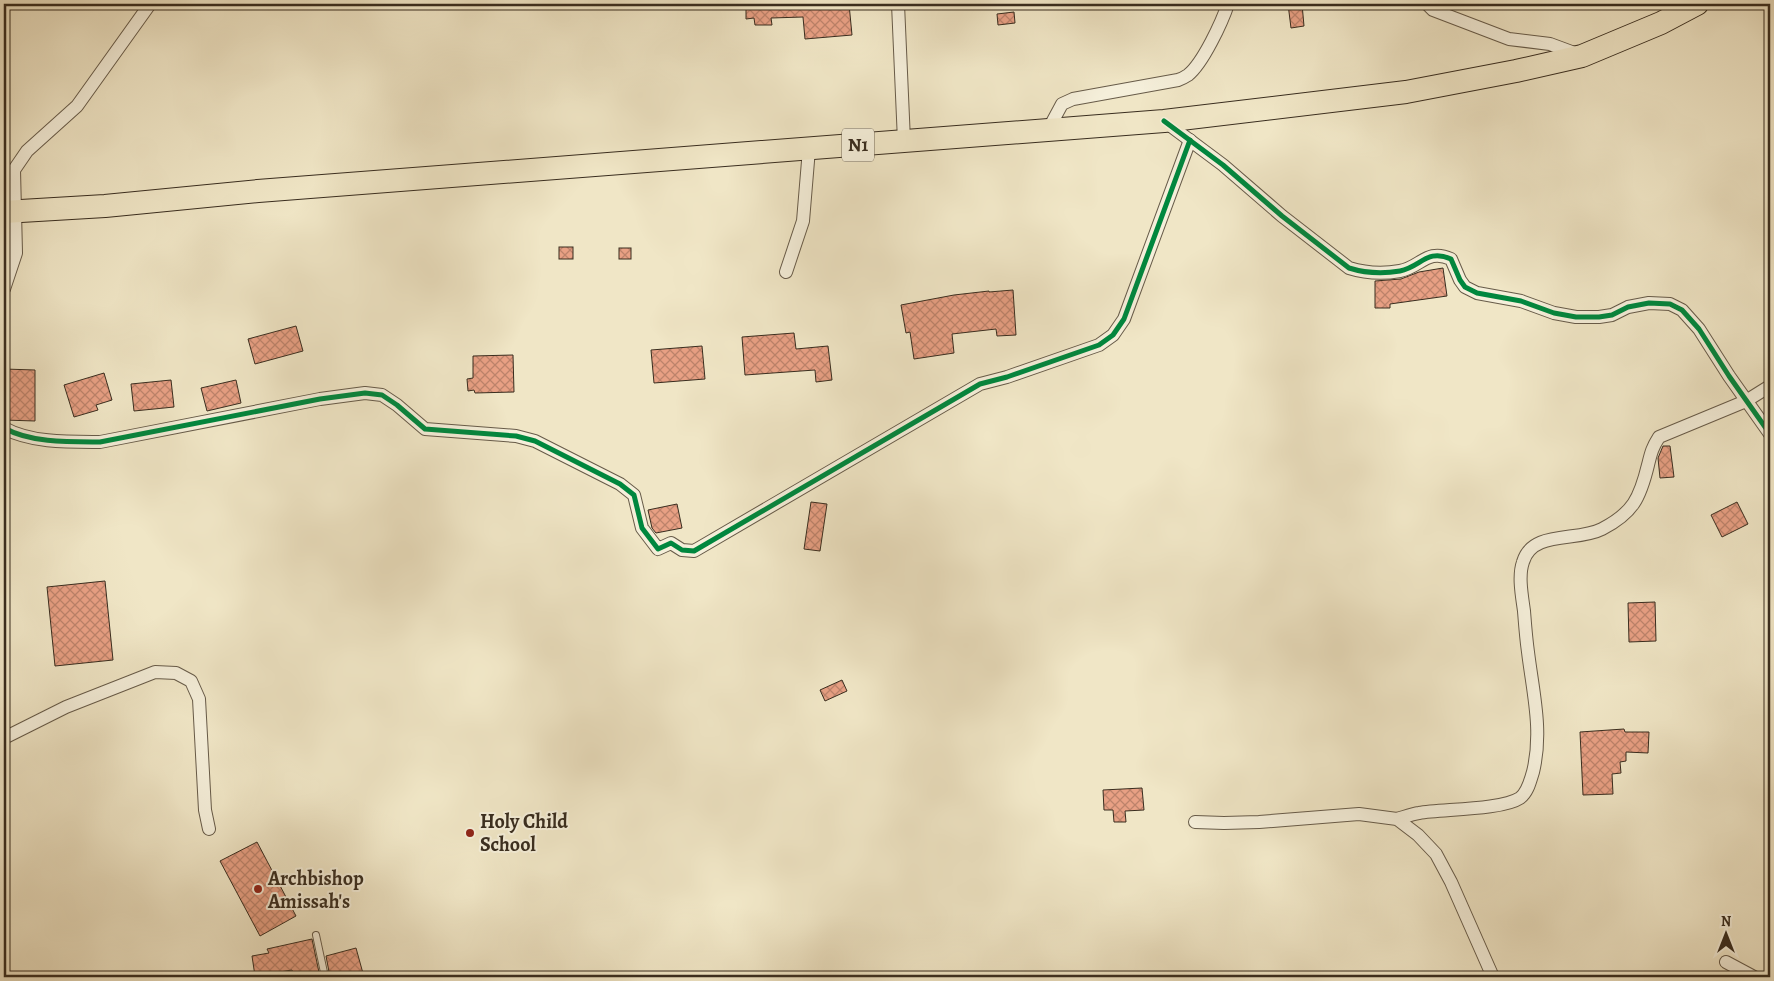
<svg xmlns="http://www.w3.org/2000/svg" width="1774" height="981" viewBox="0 0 1774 981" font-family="Alegreya,serif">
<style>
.building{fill:url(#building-cross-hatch);stroke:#392d1f}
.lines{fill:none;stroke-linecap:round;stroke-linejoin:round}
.lane-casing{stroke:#675b49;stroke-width:8}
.street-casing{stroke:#675b49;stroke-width:14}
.highway-casing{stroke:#392d1f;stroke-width:24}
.lane{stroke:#f5efda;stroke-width:6}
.street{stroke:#f5efda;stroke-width:12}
.highway{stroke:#f0e6c6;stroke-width:22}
.cycleway-casing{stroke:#f5efda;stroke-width:8}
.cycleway{stroke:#00873e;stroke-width:5}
.poi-dot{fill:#8f2418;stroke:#f5efda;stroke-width:2}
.labels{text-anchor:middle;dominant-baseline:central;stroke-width:4;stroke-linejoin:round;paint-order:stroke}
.shield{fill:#f5efda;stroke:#716757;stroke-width:1}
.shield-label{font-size:19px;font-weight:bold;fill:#392d1f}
.poi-label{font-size:20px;font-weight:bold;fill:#392d1f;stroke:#f5efda;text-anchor:start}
</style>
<defs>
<pattern id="building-cross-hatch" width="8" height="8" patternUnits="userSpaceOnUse" patternTransform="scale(1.25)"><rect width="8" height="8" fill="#e8a084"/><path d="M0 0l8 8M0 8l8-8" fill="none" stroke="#bd836b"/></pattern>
</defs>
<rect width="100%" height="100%" fill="#f0e6c6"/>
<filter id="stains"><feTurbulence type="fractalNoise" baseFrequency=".004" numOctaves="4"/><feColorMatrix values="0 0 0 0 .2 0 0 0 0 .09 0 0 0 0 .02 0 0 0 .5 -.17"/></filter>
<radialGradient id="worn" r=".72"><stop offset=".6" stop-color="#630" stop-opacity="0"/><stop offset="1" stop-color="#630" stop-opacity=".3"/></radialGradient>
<g class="building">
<polygon points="746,4 849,4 852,35 805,39 803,17 771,18 772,25 755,25 754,18 746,19"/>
<polygon points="1288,4 1302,4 1304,26 1291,28"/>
<polygon points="1014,12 1015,23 998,25 997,14"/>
<rect x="559" y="247" width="14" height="12"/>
<rect x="619" y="248" width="12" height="11"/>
<polygon points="1443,268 1447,296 1390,304 1390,308 1375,308 1375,281 1401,279 1419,272"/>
<polygon points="1013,290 1016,335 997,336 996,329 952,334 954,353 914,359 910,332 906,333 901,305 954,295 989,291 989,292"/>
<polygon points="296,326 303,351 255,364 248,339"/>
<polygon points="794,333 796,349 828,346 832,380 816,382 815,370 745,375 742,337"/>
<polygon points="702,346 705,379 654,383 651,350"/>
<polygon points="513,355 514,392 475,393 474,390 468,391 467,379 473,378 473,356"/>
<polygon points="4,369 35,370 35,421 4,420"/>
<polygon points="104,373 112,400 96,405 98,410 74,417 64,385"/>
<polygon points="171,380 174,407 134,411 131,384"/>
<polygon points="236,380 241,403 207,411 201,388"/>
<polygon points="1663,446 1670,446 1674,477 1660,478 1658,458"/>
<polygon points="811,502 827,504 820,551 804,549"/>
<polygon points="1737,502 1748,524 1722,537 1711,515"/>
<polygon points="677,504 682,528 656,533 652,528 648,510"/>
<polygon points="105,581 113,660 55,666 47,587"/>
<polygon points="1655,602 1656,641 1629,642 1628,603"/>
<polygon points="842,680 847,691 825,701 820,690"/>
<polygon points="1624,729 1625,732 1649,732 1648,753 1626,752 1626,761 1620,762 1621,773 1612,774 1613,794 1583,795 1580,732"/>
<polygon points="1142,788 1144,810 1125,811 1126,822 1114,822 1113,810 1104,810 1103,790"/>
<polygon points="257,842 296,916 260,936 220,861"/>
<polygon points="312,939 320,977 294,977 292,970 255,976 252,956 269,953 267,949"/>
<polygon points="356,948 364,977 330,977 326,956"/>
</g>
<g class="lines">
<defs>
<polyline id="lane" points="316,935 325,977"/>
<g id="street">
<polyline points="898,4 904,141"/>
<polyline points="1427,4 1433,10 1509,39 1550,44 1577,54"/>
<path d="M1164,121l59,44 59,51 67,52c16,5 34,6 51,3 21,-4 27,-23 51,-12l9,21 5,7 12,6 44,8 33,12 22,4h23l13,-2 16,-8 21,-4 21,1 12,6 17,19 30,47 41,58"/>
<path d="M1048,130l14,-26 11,-5 105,-19c3,-1 7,-3 10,-5 15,-12 34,-53 40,-71"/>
<polyline points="786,272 803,221 809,149"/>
<polyline points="4,289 16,253 14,170 27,151 77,106 150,4"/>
<path d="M4,428c27,15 65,14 96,14l220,-43 45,-6 17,2 15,10 28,24 91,7 19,5 85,43 14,11 8,33 16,21 13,-6 11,7 12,1 286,-167 27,-7 92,-32 14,-10 11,-16 66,-179"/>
<polyline points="4,738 66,707 155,672 176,673 191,681 199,699 205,810 209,829"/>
<path d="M1397,819c7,-2 15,-5 22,-6 23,-4 83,-3 101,-15 8,-6 10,-17 13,-26 10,-41 0,-79 -5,-120 -2,-14 -3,-28 -4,-41 -2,-15 -6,-35 -1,-49 9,-32 54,-20 79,-33 31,-16 38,-31 46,-64 3,-12 4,-17 11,-28l87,-36 24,-15"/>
<polyline points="1195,822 1224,823 1259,822 1359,814 1397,819 1418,835 1436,854 1451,882 1493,977"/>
<polyline points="1726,962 1754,977"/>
</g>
<polyline id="highway" points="4,212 105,206 258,191 1164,121 1406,92 1516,71 1582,56 1661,23 1697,4"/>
</defs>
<use href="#lane" class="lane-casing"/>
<use href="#street" class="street-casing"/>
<use href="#highway" class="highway-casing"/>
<use href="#lane" class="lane"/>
<use href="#street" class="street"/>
<use href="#highway" class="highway"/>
<defs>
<g id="cycleway">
<path d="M1164,121l59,44 59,51 67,52c16,5 34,6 51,3 21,-4 27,-23 51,-12l9,21 5,7 12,6 44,8 33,12 22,4h23l13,-2 16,-8 21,-4 21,1 12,6 17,19 30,47 41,58"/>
<path d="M4,428c27,15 65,14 96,14l220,-43 45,-6 17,2 15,10 28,24 91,7 19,5 85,43 14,11 8,33 16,21 13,-6 11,7 12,1 286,-167 27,-7 92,-32 14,-10 11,-16 66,-179"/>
</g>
</defs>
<use href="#cycleway" class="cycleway-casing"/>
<use href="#cycleway" class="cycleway"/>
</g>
<g class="poi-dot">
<circle cx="470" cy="833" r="5"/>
<circle cx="258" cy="889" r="5"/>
</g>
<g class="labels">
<rect class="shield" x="842" y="128.5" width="32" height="33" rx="4"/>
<g class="shield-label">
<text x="858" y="145">N1</text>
</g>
<g class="poi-label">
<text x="480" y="821">Holy Child<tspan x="480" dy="23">School</tspan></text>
<text x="268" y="878">Archbishop<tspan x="268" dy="23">Amissah's</tspan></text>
</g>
</g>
<rect width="1774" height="981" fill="none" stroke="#f0e6c6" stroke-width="20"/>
<rect x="5" y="5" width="1764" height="971" fill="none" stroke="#392d1f" stroke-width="2.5"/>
<rect x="10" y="10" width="1754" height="961" fill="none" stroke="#392d1f"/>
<g transform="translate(1726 934)" stroke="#f5efda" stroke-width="4" paint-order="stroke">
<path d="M0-4L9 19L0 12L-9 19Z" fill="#392d1f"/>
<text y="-8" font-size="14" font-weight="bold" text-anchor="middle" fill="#392d1f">N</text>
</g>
<rect width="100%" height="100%" filter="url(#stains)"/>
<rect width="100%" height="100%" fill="url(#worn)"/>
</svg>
